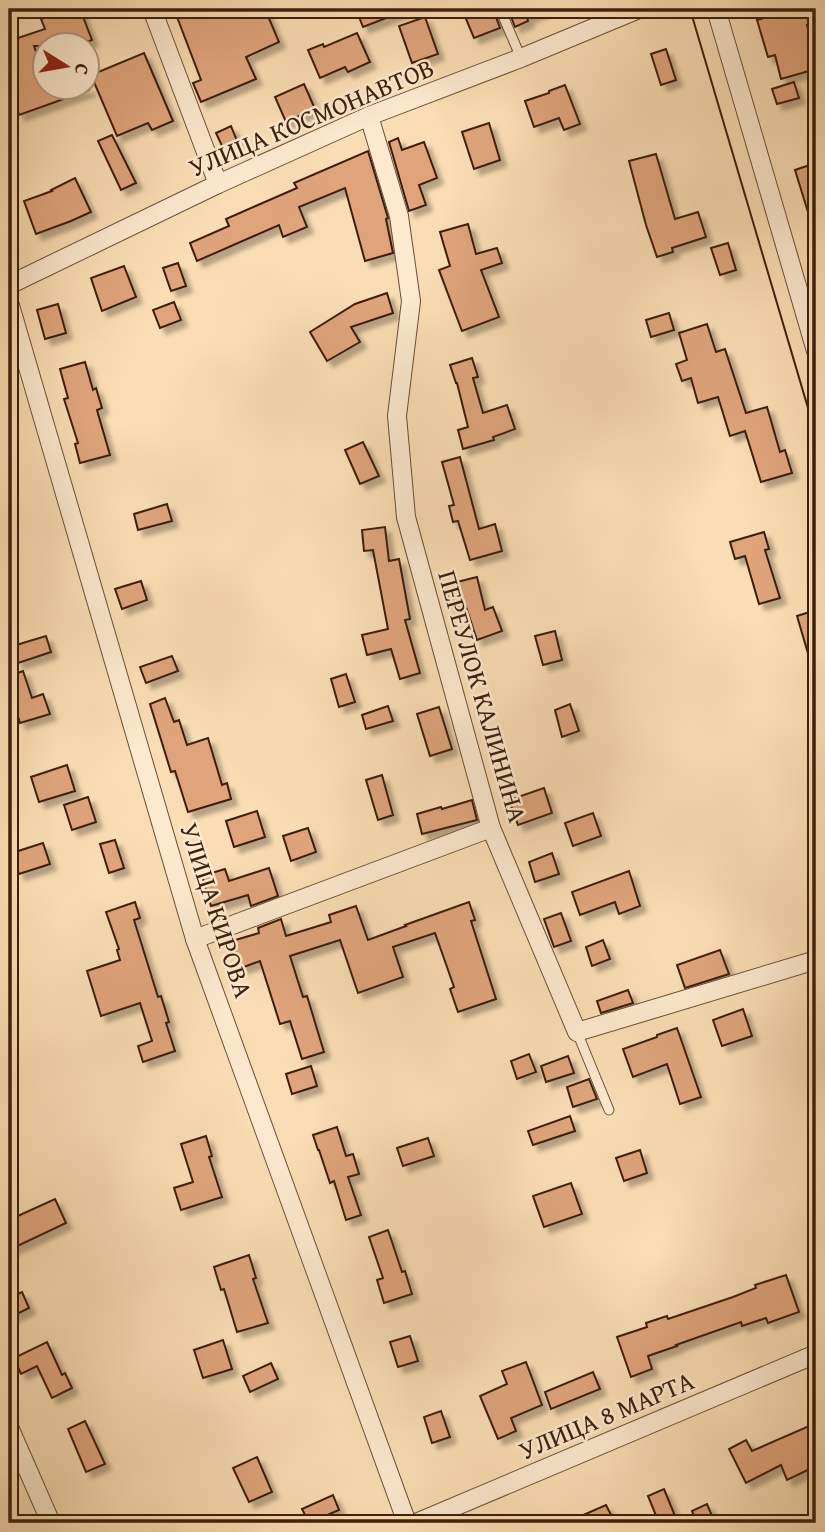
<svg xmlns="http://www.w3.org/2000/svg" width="825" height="1532" viewBox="0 0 825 1532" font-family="'Gentium Book Plus',serif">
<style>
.building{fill:#dfa47b;stroke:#3d1f0b;stroke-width:2;filter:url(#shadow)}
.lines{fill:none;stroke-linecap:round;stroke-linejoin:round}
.lane-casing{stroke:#6c4e35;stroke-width:11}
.street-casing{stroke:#6c4e35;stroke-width:20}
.lane{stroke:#fce9ce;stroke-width:9}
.street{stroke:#fce9ce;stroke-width:18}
.tram{stroke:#3d1f0b;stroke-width:2}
.labels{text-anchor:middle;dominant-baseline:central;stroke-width:5;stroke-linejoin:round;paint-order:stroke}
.street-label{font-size:26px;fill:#3d1f0b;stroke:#fce9ce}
</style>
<defs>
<filter id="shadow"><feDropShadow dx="6" dy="6" stdDeviation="2" flood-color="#0004"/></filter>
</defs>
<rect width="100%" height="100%" fill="#faddb4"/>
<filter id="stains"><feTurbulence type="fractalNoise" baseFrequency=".00286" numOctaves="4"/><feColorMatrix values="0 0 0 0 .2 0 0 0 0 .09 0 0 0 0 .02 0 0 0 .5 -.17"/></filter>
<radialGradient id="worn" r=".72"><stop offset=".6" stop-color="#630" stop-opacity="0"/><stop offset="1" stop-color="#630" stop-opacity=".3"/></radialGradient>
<g class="building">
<polygon points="68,9 80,9 92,40 77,46 34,46 46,82 46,88 89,88 89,90 19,115 9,84 9,41 45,29 41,19"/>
<polygon points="174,9 265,9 279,42 246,57 256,79 201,102 193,83 201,80"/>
<polygon points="356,9 407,9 407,10 363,27"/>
<polygon points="477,9 493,9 500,28 474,38 464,14"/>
<polygon points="508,9 546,9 546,10 527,17 528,21 515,27"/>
<polygon points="794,9 816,9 816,21 807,25 816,57 816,69 781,79 775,55 768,57 757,20"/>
<polygon points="425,17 438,54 412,63 399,26"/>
<polygon points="357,33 370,62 348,72 345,67 320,78 308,50 323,44 324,47"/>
<polygon points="666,49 676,80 661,85 651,54"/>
<polygon points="144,53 173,121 152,130 148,123 117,136 91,75"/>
<polygon points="794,82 799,98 777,104 772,89"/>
<polygon points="304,84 315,109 286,122 275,97"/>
<polygon points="565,85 580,124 564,130 559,118 534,127 525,101 549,93 549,91"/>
<polygon points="489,123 500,160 474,169 462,132"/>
<polygon points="231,126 237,141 223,148 216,133"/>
<polygon points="112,135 136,183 121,190 98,141"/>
<polygon points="398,138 402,150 424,142 437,178 419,185 426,205 409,211 389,142"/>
<polygon points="368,151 388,218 386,219 393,253 365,261 345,188 299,207 307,227 283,237 279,225 197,261 190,243 229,226 226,219 297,188 294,183"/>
<polygon points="656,154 675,219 698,212 706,237 672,248 673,252 657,257 646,225 629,161"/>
<polygon points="816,163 816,225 812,225 795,170"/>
<polygon points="75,178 91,212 71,221 36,234 24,201 52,191 51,190"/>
<polygon points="468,224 476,254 497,248 502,263 481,270 499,317 462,331 439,270 450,266 440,232"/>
<polygon points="728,243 736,270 720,275 711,248"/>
<polygon points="178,263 186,286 171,291 163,268"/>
<polygon points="124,266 136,297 102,311 91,278"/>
<polygon points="387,293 393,313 351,327 360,342 327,361 310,332 355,304"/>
<polygon points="174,302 181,320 160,328 153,310"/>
<polygon points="58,304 66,333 45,339 37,310"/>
<polygon points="669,313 674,330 651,337 646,320"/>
<polygon points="707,324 716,352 725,349 746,413 767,407 780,452 785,450 792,473 761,482 745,431 730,436 718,397 698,403 691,378 682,381 676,364 687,360 679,333"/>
<polygon points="472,358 478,377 473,378 483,413 507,405 515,429 493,437 494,440 463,449 458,430 468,427 457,383 456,383 450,365"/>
<polygon points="85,362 93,390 96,388 102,408 97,410 110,455 80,463 75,444 78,443 64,399 68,398 60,369"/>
<polygon points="363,442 379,476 360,484 345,450"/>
<polygon points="460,457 479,529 495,524 502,551 470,560 458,521 453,522 449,506 454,505 442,462"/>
<polygon points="167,504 172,521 138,530 134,514"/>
<polygon points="385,527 389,561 399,559 410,619 405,620 420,673 400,679 391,649 367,655 362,635 388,629 373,550 364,551 362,530"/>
<polygon points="764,532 769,549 765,550 780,598 759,604 745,556 735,559 730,542"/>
<polygon points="477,577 485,610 493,607 502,631 477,640 465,604 450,607 445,585"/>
<polygon points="141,581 147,600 122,609 115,589"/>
<polygon points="816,610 816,667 812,667 797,616"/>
<polygon points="555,631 562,660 543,665 535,636"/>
<polygon points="46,636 51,652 18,663 13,646"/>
<polygon points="172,656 178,671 146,683 140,667"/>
<polygon points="23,671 32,698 43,694 50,714 20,723 9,689 9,676"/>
<polygon points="346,674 355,702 339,707 331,679"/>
<polygon points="165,698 174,722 179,720 187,745 208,738 222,785 227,783 231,799 188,812 175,771 171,772 150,704"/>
<polygon points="570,704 579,731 562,737 555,710"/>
<polygon points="388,706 393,721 366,729 362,715"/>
<polygon points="439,707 452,749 430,756 417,714"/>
<polygon points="67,765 75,791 39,802 31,777"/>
<polygon points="382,775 393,815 378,820 366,780"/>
<polygon points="544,788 552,813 518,825 509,800"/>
<polygon points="88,797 96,822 72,830 64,805"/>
<polygon points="472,800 477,820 422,834 417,814 441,807 442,809"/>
<polygon points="257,811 265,837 234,847 226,821"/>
<polygon points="593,813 601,836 573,846 565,823"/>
<polygon points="308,828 316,852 291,861 283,836"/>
<polygon points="115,840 124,868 109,873 100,844"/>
<polygon points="43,843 50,864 19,874 12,853"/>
<polygon points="552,853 559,874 535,882 529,862"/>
<polygon points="269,868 278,896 251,906 248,895 211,906 202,876 225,869 229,881"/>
<polygon points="629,871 640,906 619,914 615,902 580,915 572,892"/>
<polygon points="135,902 140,918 134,920 158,997 161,996 169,1022 166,1023 175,1051 143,1062 138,1046 152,1041 140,1003 101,1016 87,971 120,960 117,950 119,949 106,912"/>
<polygon points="469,902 475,920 471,921 496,999 458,1012 450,989 454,987 435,933 393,947 403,977 358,993 340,940 290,956 303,997 307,996 324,1052 302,1059 290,1021 280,1024 260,961 241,968 232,941 259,933 258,928 281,919 286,936 331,922 329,915 356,906 368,940 406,926 405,925"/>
<polygon points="561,913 571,941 554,947 544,919"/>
<polygon points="603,940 610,959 592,966 586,947"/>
<polygon points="720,950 729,974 685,988 677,965"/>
<polygon points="628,990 633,1003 601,1013 597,1001"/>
<polygon points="743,1009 752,1036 722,1046 713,1020"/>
<polygon points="677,1028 701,1097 680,1104 667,1064 633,1077 623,1049 657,1037 657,1035"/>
<polygon points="529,1054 536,1072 517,1079 511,1061"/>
<polygon points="568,1056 574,1073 546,1082 541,1066"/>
<polygon points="311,1066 317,1086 292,1094 286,1074"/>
<polygon points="589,1079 597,1099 573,1107 567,1087"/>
<polygon points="570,1116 575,1131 533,1145 528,1131"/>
<polygon points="337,1127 346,1156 353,1154 359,1174 348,1177 361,1215 346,1220 334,1181 330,1183 319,1150 318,1150 313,1135"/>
<polygon points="206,1136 212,1156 209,1157 222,1197 181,1210 174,1188 193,1182 181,1144"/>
<polygon points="428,1138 434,1156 403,1166 397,1148"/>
<polygon points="640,1150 647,1173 624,1181 616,1158"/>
<polygon points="571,1183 582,1214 544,1227 533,1196"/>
<polygon points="55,1199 66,1223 9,1250 9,1220"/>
<polygon points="388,1230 402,1272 405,1271 412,1294 384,1303 377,1280 383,1278 369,1237"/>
<polygon points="249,1255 256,1278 253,1279 268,1323 237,1332 224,1289 221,1290 214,1267"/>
<polygon points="786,1275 799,1312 768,1323 766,1318 742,1326 741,1322 676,1345 677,1346 648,1356 652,1369 631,1377 617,1337 647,1327 646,1323 667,1316 668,1319 733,1297 756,1288 755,1285"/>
<polygon points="22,1292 29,1308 9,1318 9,1298"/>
<polygon points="410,1336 418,1361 398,1367 390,1342"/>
<polygon points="223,1340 232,1369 203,1378 194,1350"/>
<polygon points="47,1342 62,1375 65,1373 72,1388 52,1398 37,1366 21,1374 14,1358"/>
<polygon points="526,1362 542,1405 511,1418 516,1431 498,1439 480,1396 507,1384 502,1371"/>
<polygon points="271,1363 278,1379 250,1392 243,1376"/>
<polygon points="593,1372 600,1389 551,1409 545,1392"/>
<polygon points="441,1411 450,1437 432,1443 424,1417"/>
<polygon points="85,1421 105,1464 86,1472 68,1429"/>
<polygon points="816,1423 816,1466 787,1480 781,1465 746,1483 729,1449 746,1440 752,1451"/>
<polygon points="257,1457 272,1492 249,1502 233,1468"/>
<polygon points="664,1489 675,1516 659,1523 648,1496"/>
<polygon points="333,1495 339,1510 309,1523 302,1509"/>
<polygon points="707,1504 715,1523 697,1523 692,1511"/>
<polygon points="606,1505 615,1523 565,1523"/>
</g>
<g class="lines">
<defs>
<g id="lane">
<polyline points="500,9 521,58"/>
<polyline points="577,1032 609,1110"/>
</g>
<g id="street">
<polyline points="152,9 218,184"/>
<polyline points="716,9 816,351"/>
<polyline points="369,116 399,216 411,301 397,416 406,517 491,828 577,1032 816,960"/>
<polyline points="9,285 218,184 369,116 521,58 639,9"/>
<polyline points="9,302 195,939 407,1523"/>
<polyline points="195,939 491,828"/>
<polyline points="9,1427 51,1523"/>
<polyline points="416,1523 816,1354"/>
</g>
</defs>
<use href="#lane" class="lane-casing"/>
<use href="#street" class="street-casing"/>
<use href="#lane" class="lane"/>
<use href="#street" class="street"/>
<polyline class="tram" points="690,9 816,435"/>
</g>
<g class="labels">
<g class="street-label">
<text transform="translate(311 117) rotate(-23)">УЛИЦА КОСМОНАВТОВ</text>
<text transform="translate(483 696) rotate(74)">ПЕРЕУЛОК КАЛИНИНА</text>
<text transform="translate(217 910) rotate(72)">УЛИЦА КИРОВА</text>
<text transform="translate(606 1415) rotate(-23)">УЛИЦА 8 МАРТА</text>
</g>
</g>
<rect width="825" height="1532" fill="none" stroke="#faddb4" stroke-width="35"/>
<rect x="10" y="10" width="804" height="1511" fill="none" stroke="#3d1f0b" stroke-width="3.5"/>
<rect x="18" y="18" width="790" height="1497" fill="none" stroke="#3d1f0b" stroke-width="2"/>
<g transform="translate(66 66) rotate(101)"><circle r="33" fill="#fce9ce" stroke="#b09880" stroke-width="2"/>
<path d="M0-5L12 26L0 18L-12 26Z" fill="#8f2418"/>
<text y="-10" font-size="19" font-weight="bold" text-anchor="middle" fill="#3d1f0b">С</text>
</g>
<rect width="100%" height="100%" filter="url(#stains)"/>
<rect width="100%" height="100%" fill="url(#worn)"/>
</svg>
